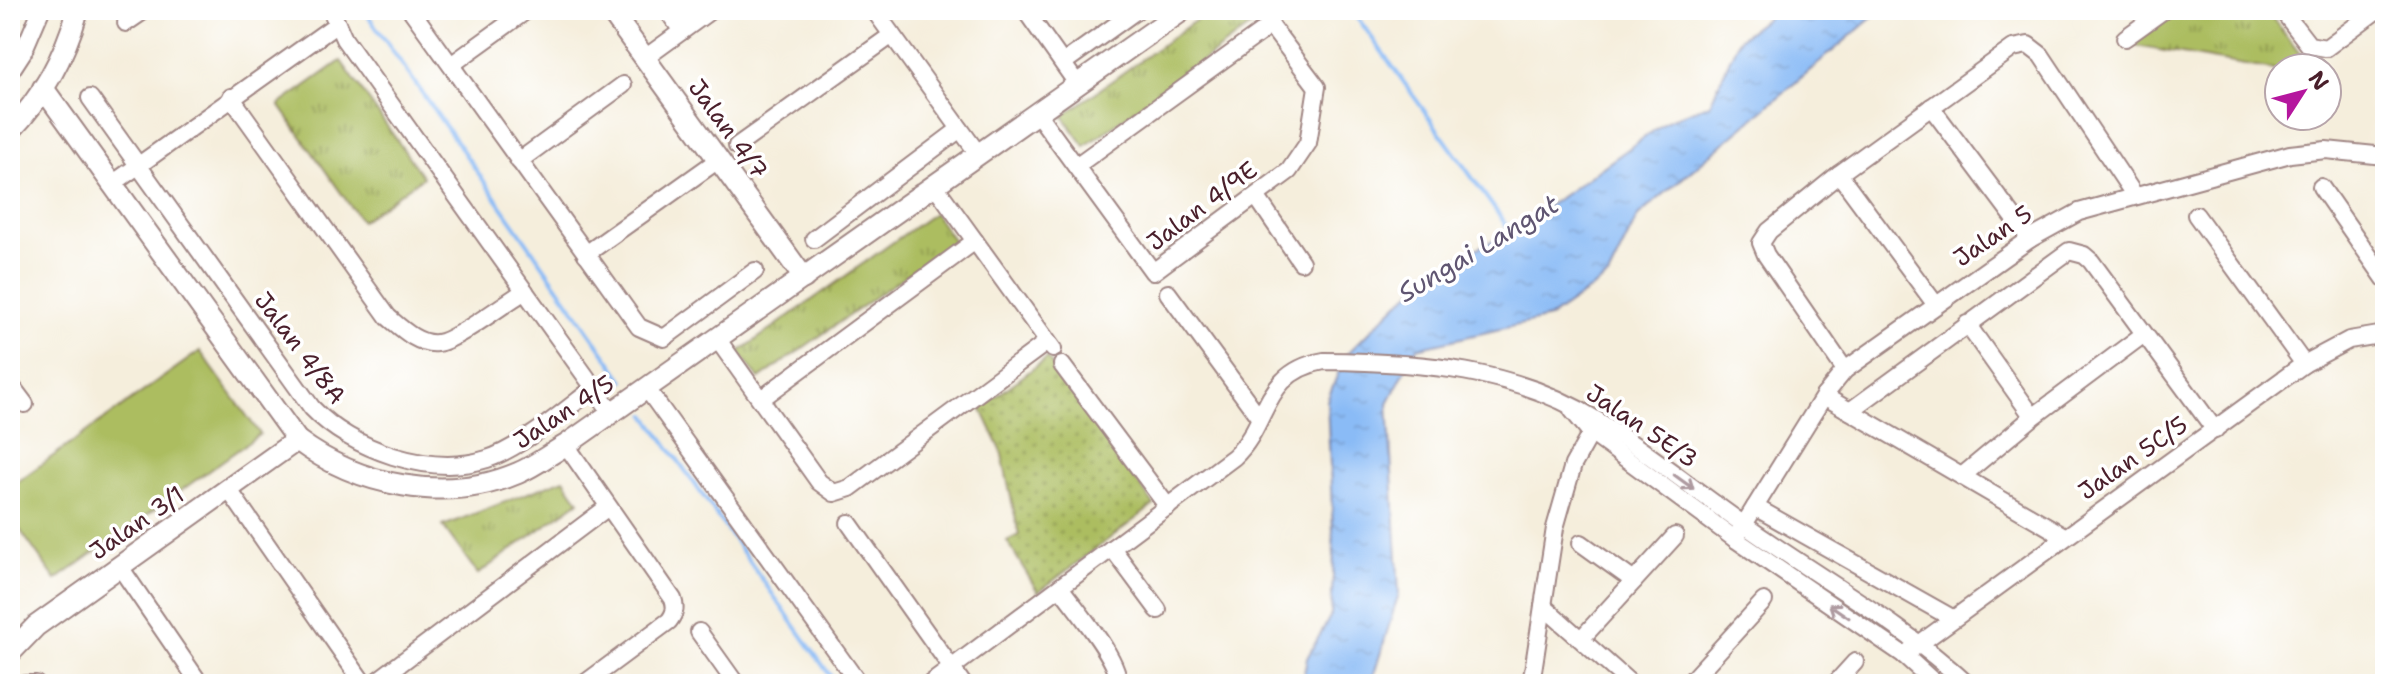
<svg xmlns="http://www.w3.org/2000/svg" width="2395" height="694" viewBox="0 0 2395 694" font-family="'Shantell Sans',sans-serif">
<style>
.grass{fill:url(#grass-dots);stroke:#7b6e46;stroke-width:2}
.park{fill:url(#park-tufts);stroke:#7b6e46;stroke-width:2}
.pitch{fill:#acbd60;stroke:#7b6e46;stroke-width:2}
.water{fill:url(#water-ripples);stroke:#6a6d90;stroke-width:2}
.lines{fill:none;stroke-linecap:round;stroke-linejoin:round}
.stream{stroke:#8abbf6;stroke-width:4}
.minor-casing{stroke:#a08684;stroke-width:20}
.tertiary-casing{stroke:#a08684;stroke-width:24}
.minor{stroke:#fff;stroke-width:16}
.tertiary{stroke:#fff;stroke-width:20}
.oneway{stroke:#ae9aa0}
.labels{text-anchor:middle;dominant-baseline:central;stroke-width:7;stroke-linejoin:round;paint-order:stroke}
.street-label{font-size:24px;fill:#4a1f2b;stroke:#fff}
.water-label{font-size:26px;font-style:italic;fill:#605672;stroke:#fff}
</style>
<defs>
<pattern id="grass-dots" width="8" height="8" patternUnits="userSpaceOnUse" patternTransform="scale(2)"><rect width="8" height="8" fill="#acbd60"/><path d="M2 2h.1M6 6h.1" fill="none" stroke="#8e994f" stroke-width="1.8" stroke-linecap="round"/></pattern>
<pattern id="park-tufts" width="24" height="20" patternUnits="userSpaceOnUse" patternTransform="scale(2)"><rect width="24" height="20" fill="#acbd60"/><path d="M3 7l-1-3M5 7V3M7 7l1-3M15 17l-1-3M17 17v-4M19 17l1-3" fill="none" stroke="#8e994f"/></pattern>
<pattern id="water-ripples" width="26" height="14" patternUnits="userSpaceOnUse" patternTransform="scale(2)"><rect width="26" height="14" fill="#8abbf6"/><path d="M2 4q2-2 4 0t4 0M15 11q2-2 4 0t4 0" fill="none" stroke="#79a0d3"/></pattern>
</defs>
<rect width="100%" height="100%" fill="#fff"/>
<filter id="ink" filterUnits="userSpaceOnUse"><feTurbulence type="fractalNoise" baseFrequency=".0125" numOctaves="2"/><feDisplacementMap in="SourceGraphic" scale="16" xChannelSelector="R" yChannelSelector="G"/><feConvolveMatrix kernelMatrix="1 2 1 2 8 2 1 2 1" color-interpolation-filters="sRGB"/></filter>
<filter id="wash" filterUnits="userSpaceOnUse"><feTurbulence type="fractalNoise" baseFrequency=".006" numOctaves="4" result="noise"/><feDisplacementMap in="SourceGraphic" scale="32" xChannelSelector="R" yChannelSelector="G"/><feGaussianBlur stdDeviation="1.8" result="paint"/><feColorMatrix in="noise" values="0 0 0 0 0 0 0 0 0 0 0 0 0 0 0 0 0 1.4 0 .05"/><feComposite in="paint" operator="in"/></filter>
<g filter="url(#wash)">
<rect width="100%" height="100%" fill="#f5eedc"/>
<polygon class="grass" points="1047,358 1154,505 1038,592 1007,541 1019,535 1001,450 981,408"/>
<g class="park">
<polygon points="1210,10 1245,10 1255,23 1085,146 1063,116"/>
<polygon points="2181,10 2266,10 2311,68 2279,68 2279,71 2130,45"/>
<polygon points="341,61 423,177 361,221 279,105"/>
<polygon points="934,213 954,241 759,379 739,352"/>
<polygon points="564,479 579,501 478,574 443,526"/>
</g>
<polygon class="pitch" points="200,351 260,434 56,580 10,516 10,487"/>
<polygon class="water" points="1777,10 1881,10 1638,216 1608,277 1549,318 1417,348 1388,403 1399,593 1371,684 1302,684 1307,658 1331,615 1334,555 1327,401 1345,356 1401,300 1453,260 1516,229 1669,120 1710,104 1739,39"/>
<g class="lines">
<g class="stream">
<polyline points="364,10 624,381"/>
<polyline points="1352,10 1514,236"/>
<polyline points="646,415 836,684"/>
</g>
</g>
</g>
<g filter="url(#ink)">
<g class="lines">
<defs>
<g id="minor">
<polyline points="331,10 344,39 612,413"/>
<polyline points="411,10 639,327 664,338 755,271"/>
<polyline points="667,10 682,31"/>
<polyline points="874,10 979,155"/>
<polyline points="1025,10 1078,85"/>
<polyline points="2282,10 2309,45 2326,48 2377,10"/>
<polyline points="126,23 145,10"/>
<polyline points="2125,38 2164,10"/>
<polyline points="645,58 711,10"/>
<polyline points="1063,63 1137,10"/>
<polyline points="451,65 527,10"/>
<polyline points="10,72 23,52 41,10"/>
<path d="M231,97l157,220c13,11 30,28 49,26 19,-2 69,-41 88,-52"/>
<path d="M90,98l222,310c40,42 118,69 175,51 34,-11 78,-49 107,-71"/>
<polyline points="1931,107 2030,239"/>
<polyline points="1037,113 1153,272 1289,171 1308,143 1317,87 1259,10"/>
<polyline points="737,146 892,35"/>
<polyline points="519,161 623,85"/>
<polyline points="1076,166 1271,25"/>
<polyline points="1839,174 1936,305"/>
<polyline points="111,185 337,24"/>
<polyline points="936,187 1053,349"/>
<polyline points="2321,187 2385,279"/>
<polyline points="1256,196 1301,262"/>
<polyline points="2196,215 2304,364"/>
<polyline points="814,239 960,129"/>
<polyline points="586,254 718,160"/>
<polyline points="1168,293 1259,417"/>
<polyline points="1967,324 2033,417"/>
<polyline points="718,340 819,482 834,493 850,488 1047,342"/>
<polyline points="1062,365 1168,507"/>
<polyline points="1845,370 1766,255 1761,243 1769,231 1839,174 2013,48 2028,45 2041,55 2135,196"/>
<polyline points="10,384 25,404"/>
<polyline points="647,389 859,684"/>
<polyline points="1824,396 2064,536"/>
<polyline points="761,399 975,241"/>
<polyline points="1572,410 1591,433 1735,539 1904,655 1936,684"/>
<polyline points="1850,411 2069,251 2084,255 2091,261 2215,430"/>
<path d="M566,445l107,154c3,9 2,14 -4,22l-85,63"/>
<polyline points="1962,476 2033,417 2144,334"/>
<polyline points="229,490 364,684"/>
<polyline points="1755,507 1952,618"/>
<polyline points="849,523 963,684"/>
<polyline points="1735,539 1824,396 1845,370 2030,239 2079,212 2290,154 2326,150 2385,156"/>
<polyline points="1581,543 1634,581"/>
<polyline points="1112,548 1158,610"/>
<polyline points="120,567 200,684"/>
<path d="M1060,587c14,20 62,75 58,97"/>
<polyline points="1543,606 1631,684"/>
<polyline points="699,632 736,684"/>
<polyline points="1582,638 1675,536"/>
<polyline points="1904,655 2304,364 2349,340 2385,334"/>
<polyline points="25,684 36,684"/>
<polyline points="373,684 608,507"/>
<path d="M930,684l304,-227c36,-33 27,-85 90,-96 96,1 191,7 274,60 58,36 111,81 168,119 67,46 141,88 201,144"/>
<polyline points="1531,684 1555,528 1573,465 1596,424"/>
<polyline points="1688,684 1764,601"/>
<polyline points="1835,684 1855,662"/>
</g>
<g id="tertiary">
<polyline points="610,10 804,278"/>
<path d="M43,88l254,352c61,46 149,64 221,33 17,-7 32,-19 48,-28l617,-435"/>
<path d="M10,131c32,-33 55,-76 68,-121"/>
<polyline points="10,653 36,626 297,440"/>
</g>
</defs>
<use href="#minor" class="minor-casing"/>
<use href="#tertiary" class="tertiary-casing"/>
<use href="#minor" class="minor"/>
<use href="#tertiary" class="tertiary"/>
</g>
<defs><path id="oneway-shaft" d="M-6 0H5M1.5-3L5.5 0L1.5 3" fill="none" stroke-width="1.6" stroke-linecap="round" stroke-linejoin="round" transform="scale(2)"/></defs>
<g class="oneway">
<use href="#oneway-shaft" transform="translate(1684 482) rotate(36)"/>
<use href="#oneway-shaft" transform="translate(1839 611) rotate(-146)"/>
</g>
</g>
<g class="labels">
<g class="street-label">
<text transform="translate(728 129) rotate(54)">Jalan 4/7</text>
<text transform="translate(1202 206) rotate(-37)">Jalan 4/9E</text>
<text transform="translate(1993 236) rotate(-34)">Jalan 5</text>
<text transform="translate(300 348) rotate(53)">Jalan 4/8A</text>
<text transform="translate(564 412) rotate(-33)">Jalan 4/5</text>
<text transform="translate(1642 426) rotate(34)">Jalan 5E/3</text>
<text transform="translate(2133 458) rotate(-35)">Jalan 5C/5</text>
<text transform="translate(137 523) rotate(-35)">Jalan 3/1</text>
</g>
<g class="water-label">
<text transform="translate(1478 248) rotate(-31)">Sungai Langat</text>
</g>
</g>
<rect width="2395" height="694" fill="none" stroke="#fff" stroke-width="40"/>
<g transform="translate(2303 92) rotate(54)"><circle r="38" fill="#ffffff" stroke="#b7a5aa" stroke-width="2"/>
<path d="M0-6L14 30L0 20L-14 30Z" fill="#b5179e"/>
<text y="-12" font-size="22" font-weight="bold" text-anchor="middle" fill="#4a1f2b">N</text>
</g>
</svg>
